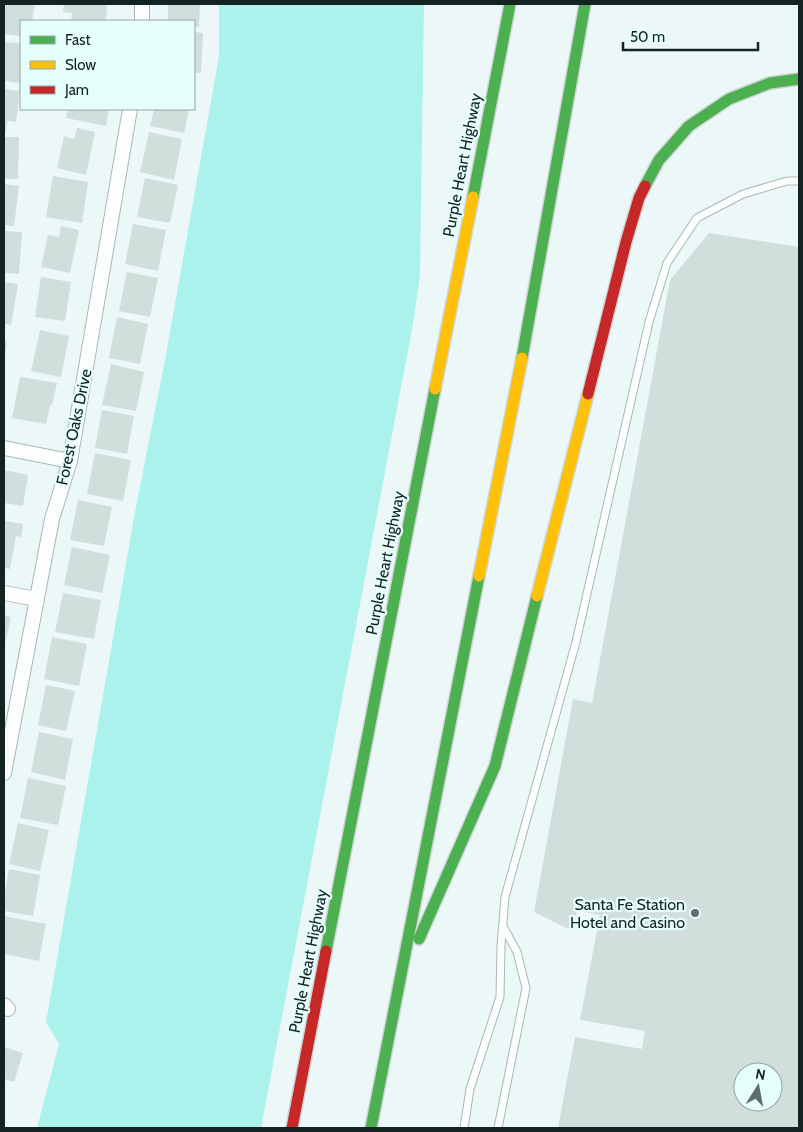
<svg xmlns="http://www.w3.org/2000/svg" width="803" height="1132" viewBox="0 0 803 1132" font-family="Cabin,sans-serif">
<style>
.green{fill:#acf2ec}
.building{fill:#d0dedc;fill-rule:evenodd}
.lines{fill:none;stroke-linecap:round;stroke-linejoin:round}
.lane-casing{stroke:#aab7b6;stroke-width:9}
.street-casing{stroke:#aab7b6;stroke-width:16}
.fast-casing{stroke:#cdd5d4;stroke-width:14}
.slow-casing{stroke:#cdd5d4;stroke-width:14}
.jam-casing{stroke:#cdd5d4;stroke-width:14}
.lane{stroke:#fcfefe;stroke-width:7}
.street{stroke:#fcfefe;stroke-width:14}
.fast{stroke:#4caf50;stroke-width:11}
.slow{stroke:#ffc107;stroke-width:11}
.jam{stroke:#c62828;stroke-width:11}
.poi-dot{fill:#5f6e6c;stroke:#e6fefb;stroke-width:2}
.labels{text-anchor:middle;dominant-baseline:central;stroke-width:4.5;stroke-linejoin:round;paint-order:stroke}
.street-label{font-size:16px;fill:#132321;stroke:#e6fefb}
.poi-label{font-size:16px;fill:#132321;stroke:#e6fefb;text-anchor:end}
</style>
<rect width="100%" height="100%" fill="#ecf8f7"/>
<polygon class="green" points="219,4 424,4 420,275 413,324 261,1128 37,1128 59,1044 46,1022 135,512 165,360 219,56"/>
<g class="building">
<polygon points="4,4 35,4 32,21 21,21 21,36 4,34"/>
<polygon points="64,4 107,4 106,21 71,21 72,13 63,12"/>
<polygon points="168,4 200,4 199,27 194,26 194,21 168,21"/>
<polygon points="194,32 203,33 201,73 194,73"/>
<polygon points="4,42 21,43 21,83 4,81"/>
<polygon points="4,89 20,91 16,122 7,121 6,132 4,132"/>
<polygon points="68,109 109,109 106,126 66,118"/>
<polygon points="154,109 189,109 184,133 150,126"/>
<polygon points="77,128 95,132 86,175 57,168 64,136 74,139"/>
<polygon points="149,132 182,139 174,180 140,172"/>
<polygon points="4,137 19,137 18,179 4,179"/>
<polygon points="53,176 88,182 82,223 46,217"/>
<polygon points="145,178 178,185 170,223 137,217"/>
<polygon points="4,184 19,186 14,226 4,225"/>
<polygon points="133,224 166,230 158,271 125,264"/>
<polygon points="61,226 79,230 70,273 41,267 48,235 59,237"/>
<polygon points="4,231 22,232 19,274 4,273"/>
<path d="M709,233l90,14v881h-241l17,-91 67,12 3,-18 -65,-11 20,-105 -22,-4 -10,18 -34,-17 39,-213 19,4 78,-423zM743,1072h30v30h-30z"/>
<polygon points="127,272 158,278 150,317 119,311"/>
<polygon points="41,277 71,282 65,321 35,317"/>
<polygon points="4,282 18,284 11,325 4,324"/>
<polygon points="117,317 148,324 140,364 109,358"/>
<polygon points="40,330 69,336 61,377 31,371"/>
<polygon points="4,341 7,341 5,356 4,356"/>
<polygon points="111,364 144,372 136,411 102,405"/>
<polygon points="20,377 57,383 52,405 50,405 46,424 12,418"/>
<polygon points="102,410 134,416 127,454 95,448"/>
<polygon points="95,453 131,460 123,501 87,494"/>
<polygon points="4,470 28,475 23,506 4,503"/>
<polygon points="78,500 112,507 104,546 70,540"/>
<polygon points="4,521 23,524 21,537 16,536 10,569 4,568"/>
<polygon points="72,547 110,555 102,593 64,585"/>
<polygon points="63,593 101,600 94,639 55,632"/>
<polygon points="4,615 11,617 5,644 4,644"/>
<polygon points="52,637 87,644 79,686 44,679"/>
<polygon points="46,685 75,691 66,731 38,725"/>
<polygon points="39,732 73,739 65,780 31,772"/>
<polygon points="28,778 66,786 58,825 20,818"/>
<polygon points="18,823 49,830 40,871 9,864"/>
<polygon points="9,869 40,875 33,916 4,911 4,899"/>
<polygon points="4,916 46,924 39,961 4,954"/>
<polygon points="4,1047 23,1053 14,1082 4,1079"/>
</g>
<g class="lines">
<defs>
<g id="lane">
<polyline points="464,1128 470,1089 500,997 501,946 505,897 576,642 649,322 667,263 697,218 743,194 787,181 799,181"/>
<polyline points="498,1128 526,988 517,952 503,926"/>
</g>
<g id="street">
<polyline points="142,21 142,4"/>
<polyline points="4,448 70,461"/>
<polyline points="4,593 37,599"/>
<polyline points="4,773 52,519 70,461 130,109"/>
<polyline points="4,1005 8,1009"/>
</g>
<g id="fast">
<polyline points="645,186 659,160 689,126 729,99 770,83 799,79"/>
<polyline points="473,197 510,4"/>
<polyline points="522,358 585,4"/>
<polyline points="419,939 495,766 537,596"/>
<polyline points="326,951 435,389"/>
<polyline points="371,1128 479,576"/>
</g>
<g id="slow">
<polyline points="435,389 473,197"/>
<polyline points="479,576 522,358"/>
<polyline points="537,596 588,394"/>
</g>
<g id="jam">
<polyline points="588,394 626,242 639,198 645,186"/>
<polyline points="292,1128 326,951"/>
</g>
</defs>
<use href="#lane" class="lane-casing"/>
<use href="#street" class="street-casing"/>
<use href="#fast" class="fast-casing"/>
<use href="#slow" class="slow-casing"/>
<use href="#jam" class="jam-casing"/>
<use href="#lane" class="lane"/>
<use href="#street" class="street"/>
<use href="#fast" class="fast"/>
<use href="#slow" class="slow"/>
<use href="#jam" class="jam"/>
</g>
<circle class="poi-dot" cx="695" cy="913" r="5"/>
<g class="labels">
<g class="street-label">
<text transform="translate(462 165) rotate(-79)">Purple Heart Highway</text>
<text transform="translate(74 427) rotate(-78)">Forest Oaks Drive</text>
<text transform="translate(385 563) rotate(-79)">Purple Heart Highway</text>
<text transform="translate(308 961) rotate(-79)">Purple Heart Highway</text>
</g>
<g class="poi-label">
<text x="685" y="904">Santa Fe Station<tspan x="685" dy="18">Hotel and Casino</tspan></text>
</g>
</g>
<rect width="803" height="1132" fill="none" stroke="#132321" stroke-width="10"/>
<rect x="20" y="20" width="175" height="90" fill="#e6fefb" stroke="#92a6a4"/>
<rect x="30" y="36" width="25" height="8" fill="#4caf50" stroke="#92a6a4"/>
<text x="65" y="45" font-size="15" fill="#132321">Fast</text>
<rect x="30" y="61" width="25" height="8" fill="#ffc107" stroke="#92a6a4"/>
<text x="65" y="70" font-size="15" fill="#132321">Slow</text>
<rect x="30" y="86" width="25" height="8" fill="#c62828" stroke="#92a6a4"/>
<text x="65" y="95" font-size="15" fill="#132321">Jam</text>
<g transform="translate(758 1087) rotate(11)"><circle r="24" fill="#e6fefb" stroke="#92a6a4"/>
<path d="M0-4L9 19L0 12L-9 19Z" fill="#5f6e6c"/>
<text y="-8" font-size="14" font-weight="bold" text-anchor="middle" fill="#132321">N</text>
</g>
<path d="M623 42v8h135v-8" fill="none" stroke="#132321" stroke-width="2.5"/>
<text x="630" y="42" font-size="15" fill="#132321" stroke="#e6fefb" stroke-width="4" paint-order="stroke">50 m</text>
</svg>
